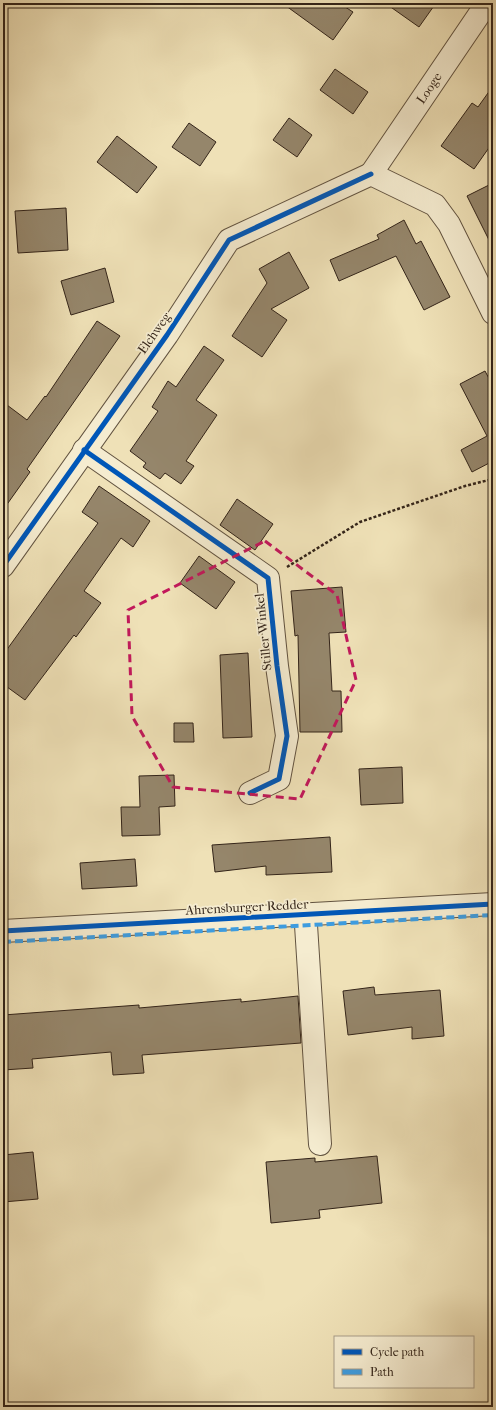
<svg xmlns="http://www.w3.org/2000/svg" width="496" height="1410" viewBox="0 0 496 1410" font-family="'IM FELL French Canon',serif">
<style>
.building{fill:#95866b;stroke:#332419}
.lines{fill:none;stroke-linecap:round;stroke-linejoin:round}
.minor-casing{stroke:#625340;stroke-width:24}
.path{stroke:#332419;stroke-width:2.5;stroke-dasharray:3 2;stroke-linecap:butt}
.minor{stroke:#f5ecd0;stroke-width:22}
.rail{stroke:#332419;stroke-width:3;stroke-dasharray:7 7;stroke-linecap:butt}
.quiet{stroke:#3e9cdf;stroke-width:4;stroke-dasharray:8 4;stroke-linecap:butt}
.cycleway-casing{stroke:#f5ecd0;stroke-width:8}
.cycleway{stroke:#0057b8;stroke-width:5}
.marked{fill:none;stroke:#c2185b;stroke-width:3;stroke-dasharray:8 5;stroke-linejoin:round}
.labels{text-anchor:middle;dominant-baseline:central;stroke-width:3.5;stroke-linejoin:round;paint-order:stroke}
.street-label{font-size:13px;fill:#332419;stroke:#f5ecd0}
</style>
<rect width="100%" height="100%" fill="#efe1b7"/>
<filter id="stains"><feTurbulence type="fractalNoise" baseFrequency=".005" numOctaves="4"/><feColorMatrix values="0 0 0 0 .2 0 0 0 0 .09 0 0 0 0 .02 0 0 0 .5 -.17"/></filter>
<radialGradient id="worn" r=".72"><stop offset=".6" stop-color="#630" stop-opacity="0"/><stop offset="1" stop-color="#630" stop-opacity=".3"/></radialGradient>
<g class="building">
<polygon points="282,3 339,3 353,12 333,40"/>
<polygon points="385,3 436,3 419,27"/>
<polygon points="335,69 368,92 353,114 320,90"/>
<polygon points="493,86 493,142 474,169 441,146 472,103 478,107"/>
<polygon points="289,118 312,135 297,157 273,140"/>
<polygon points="189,123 216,142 200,166 172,147"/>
<polygon points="117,136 157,167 137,193 97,162"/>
<polygon points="493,183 493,248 467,196"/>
<polygon points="66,208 68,250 18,253 15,211"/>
<polygon points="404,220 416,244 421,241 450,297 424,310 396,256 339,281 330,260 379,239 377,235"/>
<polygon points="289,252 309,288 271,309 287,320 262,357 232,336 267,283 259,269"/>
<polygon points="105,268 114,302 71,315 61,281"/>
<polygon points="97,321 120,336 27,469 30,472 3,510 3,402 27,420 45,396 46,397"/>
<polygon points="204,346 224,360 196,400 217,415 186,461 194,466 181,484 165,473 160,479 143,467 146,463 130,451 158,411 152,407 168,381 176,387"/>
<polygon points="485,371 493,386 493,461 472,472 461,450 487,436 460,384"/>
<polygon points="99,486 150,521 133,547 121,538 84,591 101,603 76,637 74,635 25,700 3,684 3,655 98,523 82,512"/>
<polygon points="237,499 273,524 255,550 220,525"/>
<polygon points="199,556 235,582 216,609 180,583"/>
<polygon points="342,587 346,632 329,633 332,691 341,691 342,732 300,732 298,635 295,636 291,591"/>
<polygon points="248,653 252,737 223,738 220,655"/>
<polygon points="174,723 193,723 194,742 174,742"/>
<polygon points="402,767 403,803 361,805 359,769"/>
<polygon points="174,775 175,806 159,807 160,835 122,836 121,807 140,807 139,776"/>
<polygon points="330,837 332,872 266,875 266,866 215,872 212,845"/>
<polygon points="135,859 137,886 82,889 80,863"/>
<polygon points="374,987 375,995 440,990 444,1036 412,1039 412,1027 348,1035 343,991"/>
<polygon points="298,996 301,1043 142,1055 144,1073 113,1075 111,1052 32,1059 33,1068 3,1070 3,1015 139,1005 139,1008 241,999 241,1002"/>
<polygon points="33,1152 38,1199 3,1202 3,1155"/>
<polygon points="377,1156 382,1203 319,1210 320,1218 271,1223 266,1162 315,1158 315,1162"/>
</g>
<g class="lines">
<defs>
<g id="minor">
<polyline points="371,174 487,3"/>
<polyline points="371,174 435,205 449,224 493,313"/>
<polyline points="84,450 268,578 277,666 287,736 279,779 250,793"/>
<polyline points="3,566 167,335 229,240 371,174"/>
<polyline points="301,915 306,925 320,1144"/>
<polyline points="3,931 493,904"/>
</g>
</defs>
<use href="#minor" class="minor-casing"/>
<polyline class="path" points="287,567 360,522 465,486 493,479"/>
<use href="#minor" class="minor"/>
<polyline class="rail" points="3,14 11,3"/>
<polyline class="quiet" points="3,942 493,915"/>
<defs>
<g id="cycleway">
<polyline points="84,450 268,578 277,666 287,736 279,779 250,793"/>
<polyline points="3,566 167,335 229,240 371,174"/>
<polyline points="3,931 493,904"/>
</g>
</defs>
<use href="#cycleway" class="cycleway-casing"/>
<use href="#cycleway" class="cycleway"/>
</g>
<path class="marked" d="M265,541l72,54 19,85 -56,119 -127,-12 -41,-71 -4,-106z"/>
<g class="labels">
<g class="street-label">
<text transform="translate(429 88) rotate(-56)">Looge</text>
<text transform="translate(154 333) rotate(-55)">Elchweg</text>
<text transform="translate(263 632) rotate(-96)">Stiller Winkel</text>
<text transform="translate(247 907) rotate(-3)">Ahrensburger Redder</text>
</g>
</g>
<rect width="496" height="1410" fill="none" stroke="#efe1b7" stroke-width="16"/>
<rect x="4" y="4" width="488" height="1402" fill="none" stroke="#332419" stroke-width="2"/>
<rect x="8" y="8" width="480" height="1394" fill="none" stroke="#332419"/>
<rect x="334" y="1336" width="140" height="52" fill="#f5ecd0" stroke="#a79c87"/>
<rect x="342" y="1349" width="20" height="6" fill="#0057b8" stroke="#a79c87"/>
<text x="370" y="1356" font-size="12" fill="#332419">Cycle path</text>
<rect x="342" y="1369" width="20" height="6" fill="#3e9cdf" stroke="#a79c87"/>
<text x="370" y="1376" font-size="12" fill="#332419">Path</text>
<rect width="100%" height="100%" filter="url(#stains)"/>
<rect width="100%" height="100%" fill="url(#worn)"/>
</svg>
